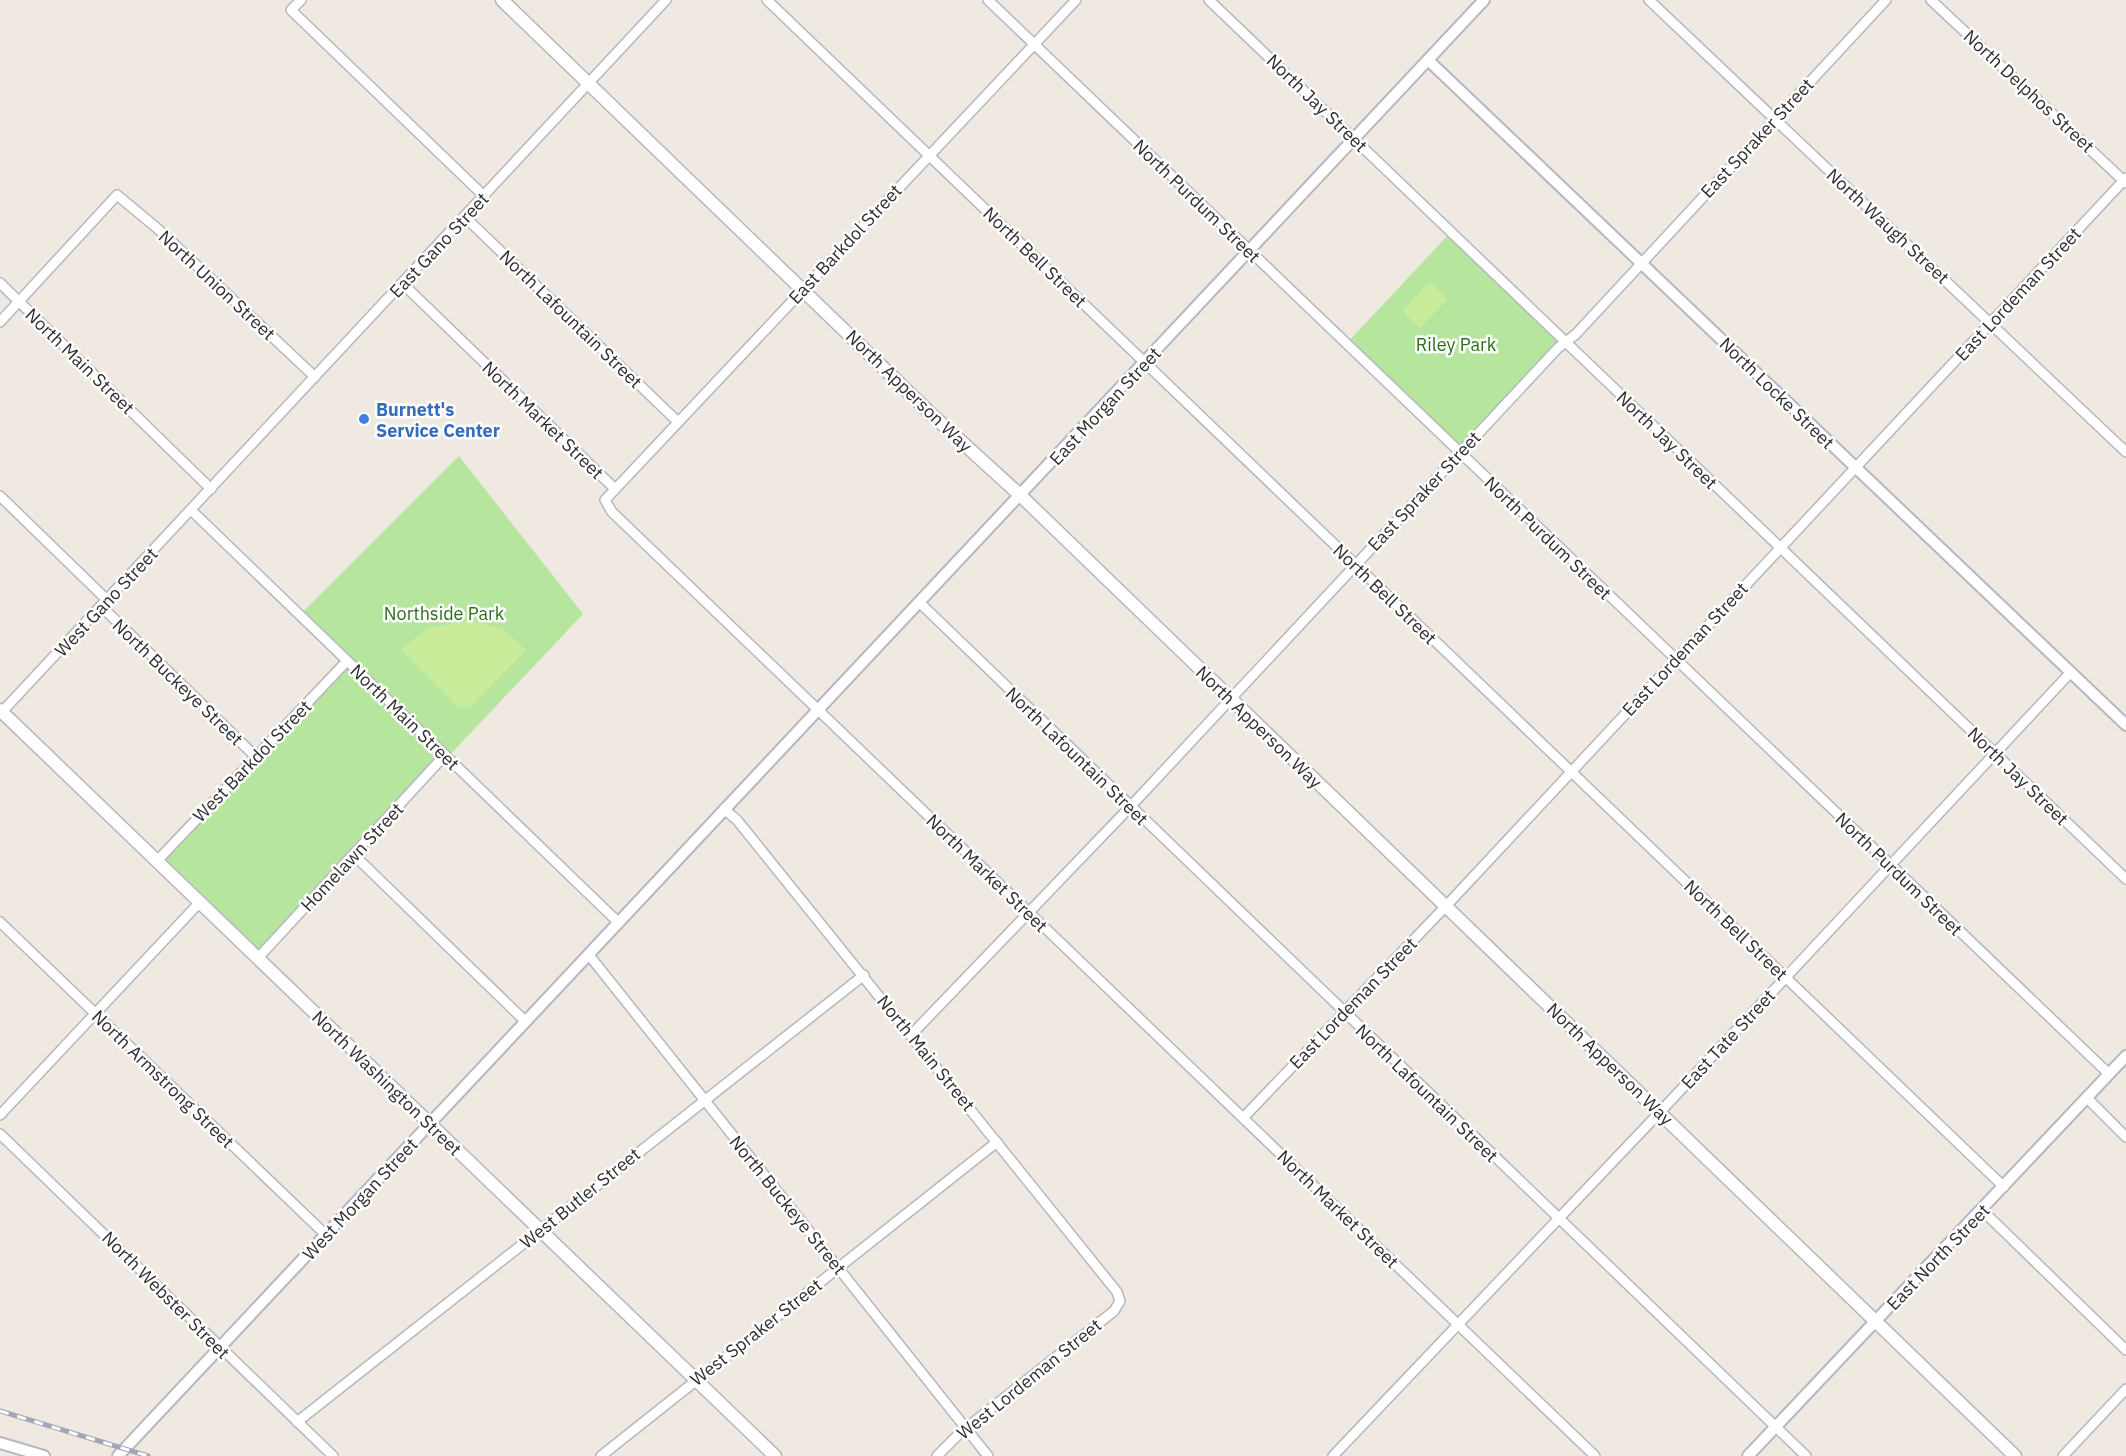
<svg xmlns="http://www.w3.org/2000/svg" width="2126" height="1456" viewBox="0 0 2126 1456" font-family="'IBM Plex Sans',sans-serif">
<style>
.green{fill:#b6e59e}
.pitch{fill:#c9ec9a}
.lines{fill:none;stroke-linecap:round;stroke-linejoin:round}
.minor-casing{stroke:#b4b7c1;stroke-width:12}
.tertiary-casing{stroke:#b4b7c1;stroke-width:14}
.secondary-casing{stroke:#b4b7c1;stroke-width:15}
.minor{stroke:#fff;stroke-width:9}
.tertiary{stroke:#fff;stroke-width:10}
.secondary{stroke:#fff;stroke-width:12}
.rail-casing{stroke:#a3a6b8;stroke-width:5}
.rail{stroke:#fff;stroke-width:3;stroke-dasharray:9;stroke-linecap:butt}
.shop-dot{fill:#3f7fe0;stroke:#fff;stroke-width:2}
.labels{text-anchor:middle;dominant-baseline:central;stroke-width:5;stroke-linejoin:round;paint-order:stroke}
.street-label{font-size:18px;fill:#2e2e2e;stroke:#fff}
.park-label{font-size:18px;fill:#2c6e1b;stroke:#fff}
.shop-label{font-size:18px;font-weight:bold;fill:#366cbe;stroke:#fff;text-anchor:start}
</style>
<rect width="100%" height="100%" fill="#efe9e1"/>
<g class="green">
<polygon points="1451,232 1564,341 1460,453 1346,344"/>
<polygon points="459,456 583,614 258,958 157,861 347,661 300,615"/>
</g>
<g class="pitch">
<polygon points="1430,282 1448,299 1420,328 1402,311"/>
<polygon points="469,620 503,629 526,650 469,708 459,708 401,650 427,629"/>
</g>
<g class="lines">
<defs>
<g id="minor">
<polyline points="301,0 291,10 484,196"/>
<polyline points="767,0 2004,1187"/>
<polyline points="988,0 2109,1074"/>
<polyline points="1076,0 605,500 612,512 1595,1456"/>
<polyline points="1209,0 2126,879"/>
<polyline points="1649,0 2126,452"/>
<polyline points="1931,0 2126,183"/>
<polyline points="465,217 678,422"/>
<polyline points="0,283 211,489"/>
<polyline points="403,284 614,488"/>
<polyline points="0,322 117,195 158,229 315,377"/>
<polyline points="0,496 106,599"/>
<polyline points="191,510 619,923"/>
<polyline points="920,603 1806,1456"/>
<polyline points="101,606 256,757"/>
<polyline points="0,714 666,0"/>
<polyline points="724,809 737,820 1117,1292 1120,1301 1114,1311 960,1433 937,1456"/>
<polyline points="354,855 526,1022"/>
<polyline points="157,861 347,661"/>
<polyline points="0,922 326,1235"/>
<polyline points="589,955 988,1456"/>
<polyline points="258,958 445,755"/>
<polyline points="912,1034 1130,807 1558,348 1576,334 1886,0"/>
<polyline points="2087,1098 2126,1137"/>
<polyline points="0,1115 200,902"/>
<polyline points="1243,1118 1446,906 2126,178"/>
<polyline points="0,1134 333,1456"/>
<polyline points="1982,1210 2126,1350"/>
<polyline points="297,1422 864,975"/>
<polyline points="601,1456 997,1142"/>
<polyline points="1333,1456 1660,1112 2071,672"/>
<polyline points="2063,1456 2126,1389"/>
</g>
<g id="tertiary">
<polyline points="1428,60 2126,725"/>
<polyline points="0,1443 44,1456"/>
<polyline points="118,1456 1484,0"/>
<polyline points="1748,1456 2126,1056"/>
</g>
<g id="secondary">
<polyline points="502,0 930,413 1021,496 2015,1456"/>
<polyline points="0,710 775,1456"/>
</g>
</defs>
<use href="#minor" class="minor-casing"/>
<use href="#tertiary" class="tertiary-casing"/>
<use href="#secondary" class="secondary-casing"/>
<use href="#minor" class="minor"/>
<use href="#tertiary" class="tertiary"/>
<use href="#secondary" class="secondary"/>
<defs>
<polyline id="rail" points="0,1411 148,1456"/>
</defs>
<use href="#rail" class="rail-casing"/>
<use href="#rail" class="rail"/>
</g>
<circle class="shop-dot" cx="364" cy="419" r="6"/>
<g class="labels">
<g class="street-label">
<text transform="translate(2029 91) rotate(43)">North Delphos Street</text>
<text transform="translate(1317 103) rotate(44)">North Jay Street</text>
<text transform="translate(1757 138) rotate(-47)">East Spraker Street</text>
<text transform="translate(1197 201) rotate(44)">North Purdum Street</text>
<text transform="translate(1888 226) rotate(43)">North Waugh Street</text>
<text transform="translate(845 244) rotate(-47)">East Barkdol Street</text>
<text transform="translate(439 245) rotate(-47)">East Gano Street</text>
<text transform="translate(1035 257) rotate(44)">North Bell Street</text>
<text transform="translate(217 285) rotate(43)">North Union Street</text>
<text transform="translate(2018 294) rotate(-47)">East Lordeman Street</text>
<text transform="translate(571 319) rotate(44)">North Lafountain Street</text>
<text transform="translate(80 361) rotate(44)">North Main Street</text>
<text transform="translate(909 391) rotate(44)">North Apperson Way</text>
<text transform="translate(1777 393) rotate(44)">North Locke Street</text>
<text transform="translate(1105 406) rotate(-47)">East Morgan Street</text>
<text transform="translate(543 420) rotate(44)">North Market Street</text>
<text transform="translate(1667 440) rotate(44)">North Jay Street</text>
<text transform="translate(1424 491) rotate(-47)">East Spraker Street</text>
<text transform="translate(1548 538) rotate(44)">North Purdum Street</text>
<text transform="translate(1385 594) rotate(44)">North Bell Street</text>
<text transform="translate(106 602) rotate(-47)">West Gano Street</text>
<text transform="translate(1685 649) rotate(-47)">East Lordeman Street</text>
<text transform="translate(178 682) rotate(44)">North Buckeye Street</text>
<text transform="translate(405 717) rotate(44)">North Main Street</text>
<text transform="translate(1259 727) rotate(44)">North Apperson Way</text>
<text transform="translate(1077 756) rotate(44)">North Lafountain Street</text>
<text transform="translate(252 761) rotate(-46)">West Barkdol Street</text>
<text transform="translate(2018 776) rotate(44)">North Jay Street</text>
<text transform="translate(352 857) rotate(-47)">Homelawn Street</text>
<text transform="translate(987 873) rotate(44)">North Market Street</text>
<text transform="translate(1899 874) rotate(44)">North Purdum Street</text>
<text transform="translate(1736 930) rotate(44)">North Bell Street</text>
<text transform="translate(1353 1003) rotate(-46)">East Lordeman Street</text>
<text transform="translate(1728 1039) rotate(-47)">East Tate Street</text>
<text transform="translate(926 1053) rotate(51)">North Main Street</text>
<text transform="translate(1610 1064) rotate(44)">North Apperson Way</text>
<text transform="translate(163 1079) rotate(44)">North Armstrong Street</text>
<text transform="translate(387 1083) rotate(44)">North Washington Street</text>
<text transform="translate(1427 1093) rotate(44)">North Lafountain Street</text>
<text transform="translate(580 1198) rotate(-39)">West Butler Street</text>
<text transform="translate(360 1199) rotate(-47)">West Morgan Street</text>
<text transform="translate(788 1205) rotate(51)">North Buckeye Street</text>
<text transform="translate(1338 1209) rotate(44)">North Market Street</text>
<text transform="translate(1938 1257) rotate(-46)">East North Street</text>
<text transform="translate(166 1295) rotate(45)">North Webster Street</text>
<text transform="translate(756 1332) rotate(-38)">West Spraker Street</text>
<text transform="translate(1029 1379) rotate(-39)">West Lordeman Street</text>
</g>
<g class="park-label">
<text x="1456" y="344">Riley Park</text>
<text x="444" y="613">Northside Park</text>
</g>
<g class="shop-label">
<text x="376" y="409">Burnett's<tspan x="376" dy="21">Service Center</tspan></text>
</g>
</g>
</svg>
